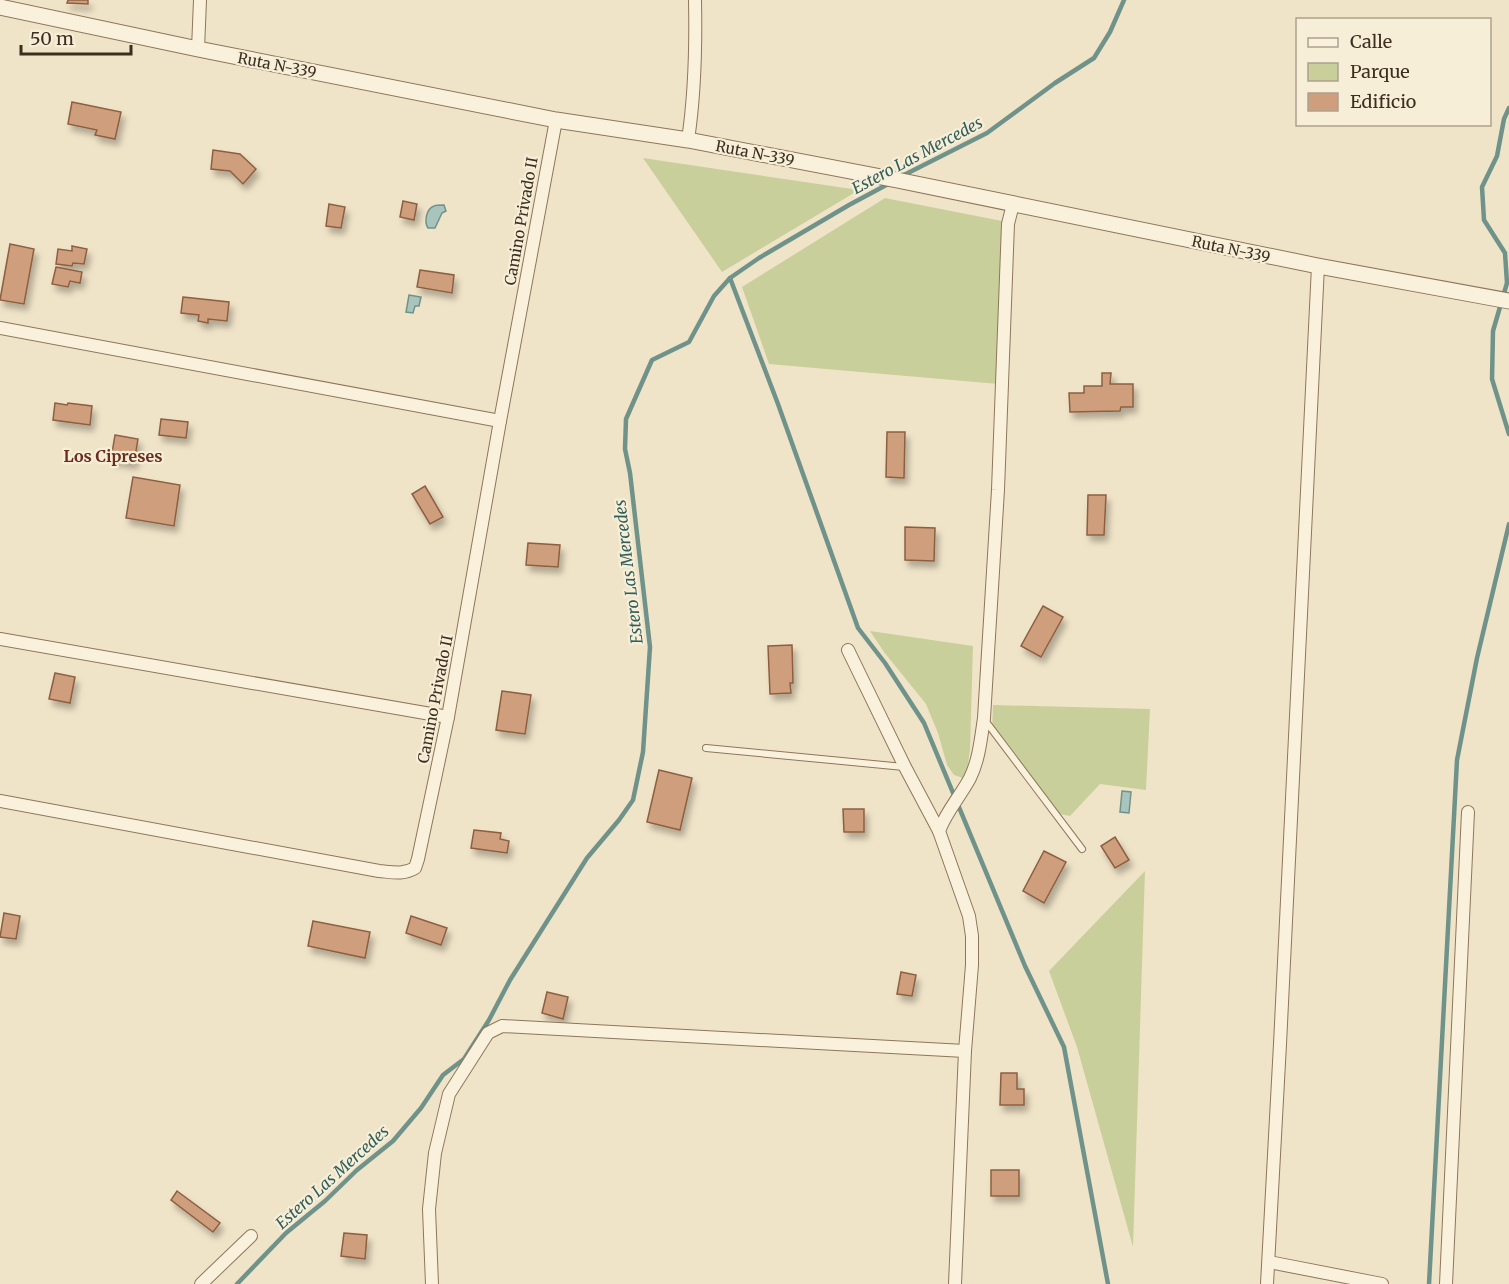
<svg xmlns="http://www.w3.org/2000/svg" width="1509" height="1284" viewBox="0 0 1509 1284" font-family="Merriweather,serif">
<style>
.green{fill:#c9cf9b}
.water{fill:#a9c4bc;stroke:#6f938a;stroke-width:1.5}
.lines{fill:none;stroke-linecap:round;stroke-linejoin:round}
.stream{stroke:#6f938a;stroke-width:4.5}
.building{fill:#cf9f7d;stroke:#8d5f41;stroke-width:1.5;filter:url(#shadow)}
.service-casing{stroke:#8d765c;stroke-width:8}
.minor-casing{stroke:#8d765c;stroke-width:14}
.tertiary-casing{stroke:#8d765c;stroke-width:17}
.service{stroke:#faf1dc;stroke-width:6}
.minor{stroke:#faf1dc;stroke-width:12}
.tertiary{stroke:#faf1dc;stroke-width:15}
.labels{text-anchor:middle;dominant-baseline:central;stroke-width:4.5;stroke-linejoin:round;paint-order:stroke}
.street-label{font-size:15px;fill:#3d2e20;stroke:#f7eed8}
.water-label{font-size:16px;font-style:italic;fill:#2f5d5a;stroke:#f7eed8}
.neighbourhood-label{font-size:16px;font-weight:bold;fill:#6b2e1e;stroke:#f7eed8}
</style>
<defs>
<filter id="shadow"><feDropShadow dx="3.5" dy="6" stdDeviation="3" flood-color="#0004"/></filter>
</defs>
<rect width="100%" height="100%" fill="#f0e4c8"/>
<g class="green">
<polygon points="643,158 859,190 722,272"/>
<polygon points="885,198 1007,222 998,384 769,364 742,287"/>
<polygon points="870,631 973,646 970,749 966,779 954,775 947,765 938,733 926,704 884,652"/>
<polygon points="993,705 1150,709 1146,790 1100,784 1070,816 1050,812 992,733"/>
<polygon points="1145,871 1133,1247 1077,1047 1049,971"/>
</g>
<g class="water">
<path d="M444,205l2,6 -4,2 -7,15h-7c-4,-6 -2,-19 6,-22 1,-1 9,-1 10,-1z"/>
<polygon points="409,295 421,297 419,306 415,306 413,313 406,312"/>
<polygon points="1122,791 1131,792 1129,813 1120,812"/>
</g>
<g class="lines">
<g class="stream">
<polyline points="1509,108 1504,119 1497,156 1482,187 1484,220 1505,253 1507,283 1493,331 1492,379 1509,434"/>
<polyline points="902,176 987,133 1055,83 1094,58 1110,32 1124,0"/>
<polyline points="730,278 778,404 858,628 885,663 924,723 1025,966 1064,1047 1108,1284"/>
<polyline points="237,1284 286,1233 325,1201 357,1170 393,1141 421,1108 443,1075 464,1059 489,1020 510,980 587,858 619,820 633,800 643,752 650,647 630,473 625,449 626,419 652,360 689,342 714,296 730,278 759,258 849,205 890,183"/>
<polyline points="1429,1284 1457,760 1477,658 1509,524"/>
</g>
</g>
<g class="building">
<polygon points="68,0 88,0 88,4 67,3"/>
<polygon points="72,102 121,112 115,139 95,135 97,130 68,124"/>
<polygon points="213,150 240,154 256,169 243,184 230,171 211,169"/>
<polygon points="403,201 417,204 414,220 400,217"/>
<polygon points="329,204 345,207 341,228 326,226"/>
<polygon points="10,244 34,249 24,304 0,300"/>
<polygon points="72,246 87,249 84,264 73,263 72,266 56,264 58,249 72,251"/>
<polygon points="56,267 82,272 80,283 70,281 68,287 52,284"/>
<polygon points="420,270 454,275 452,293 417,287"/>
<polygon points="183,297 229,302 227,321 208,319 208,323 198,321 199,315 181,313"/>
<polygon points="1102,373 1111,373 1110,384 1133,384 1133,407 1121,407 1120,411 1070,412 1069,393 1084,393 1084,386 1102,386"/>
<polygon points="55,403 67,405 68,403 92,406 90,425 53,420"/>
<polygon points="161,419 188,422 186,438 159,435"/>
<polygon points="887,432 905,432 904,478 886,477"/>
<polygon points="115,435 138,439 134,463 111,459"/>
<polygon points="133,477 180,485 174,526 126,518"/>
<polygon points="425,486 443,517 430,524 412,494"/>
<polygon points="1088,495 1106,495 1104,535 1087,535"/>
<polygon points="905,527 935,528 934,561 905,560"/>
<polygon points="528,543 560,545 558,567 526,565"/>
<polygon points="1043,606 1063,617 1041,657 1021,646"/>
<polygon points="792,645 793,683 790,683 791,693 770,694 768,646"/>
<polygon points="55,673 75,677 70,703 49,699"/>
<polygon points="502,691 531,695 525,734 496,730"/>
<polygon points="659,770 692,778 680,830 647,822"/>
<polygon points="843,809 864,809 864,832 844,832"/>
<polygon points="474,830 501,833 500,839 509,841 507,853 471,848"/>
<polygon points="1115,837 1129,860 1115,868 1101,846"/>
<polygon points="1044,851 1066,862 1044,903 1023,891"/>
<polygon points="4,913 20,916 16,939 0,937"/>
<polygon points="411,916 447,928 441,945 406,933"/>
<polygon points="313,921 370,932 365,958 308,946"/>
<polygon points="901,972 916,975 912,996 897,994"/>
<polygon points="547,992 568,997 563,1019 542,1013"/>
<polygon points="1001,1073 1017,1073 1017,1089 1024,1089 1024,1105 1000,1105"/>
<rect x="991" y="1170" width="28" height="26"/>
<polygon points="177,1191 220,1223 213,1232 171,1200"/>
<polygon points="344,1233 367,1235 365,1259 341,1256"/>
</g>
<g class="lines">
<defs>
<g id="service">
<polyline points="984,719 1082,849"/>
<polyline points="706,748 904,767"/>
</g>
<g id="minor">
<polyline points="198,49 200,0"/>
<path d="M688,140c7,-47 8,-93 7,-140"/>
<polyline points="0,328 500,421"/>
<polyline points="0,639 448,717"/>
<polyline points="848,650 905,767 939,831"/>
<path d="M0,801l379,70c13,1 24,4 36,-3l3,-9 30,-142 52,-296 56,-301"/>
<polyline points="1269,1262 1382,1284"/>
<polyline points="201,1284 251,1236"/>
<polyline points="432,1284 429,1209 435,1153 449,1094 488,1033 502,1026 965,1051"/>
<path d="M955,1284l10,-233 7,-86v-29l-3,-20 -30,-85c8,-21 21,-34 31,-53 9,-18 11,-40 14,-60l14,-228 10,-266 5,-20"/>
<polyline points="1267,1284 1280,1044 1318,266"/>
<polyline points="1446,1284 1468,812"/>
</g>
<polyline id="tertiary" points="0,7 198,49 556,120 688,140 897,180 1318,266 1509,301"/>
</defs>
<use href="#service" class="service-casing"/>
<use href="#minor" class="minor-casing"/>
<use href="#tertiary" class="tertiary-casing"/>
<use href="#service" class="service"/>
<use href="#minor" class="minor"/>
<use href="#tertiary" class="tertiary"/>
</g>
<g class="labels">
<g class="street-label">
<text transform="translate(277 65) rotate(11)">Ruta N-339</text>
<text transform="translate(755 153) rotate(11)">Ruta N-339</text>
<text transform="translate(521 221) rotate(-80)">Camino Privado II</text>
<text transform="translate(1231 249) rotate(12)">Ruta N-339</text>
<text transform="translate(435 699) rotate(-79)">Camino Privado II</text>
</g>
<g class="water-label">
<text transform="translate(917 155) rotate(-28)">Estero Las Mercedes</text>
<text transform="translate(628 572) rotate(-97)">Estero Las Mercedes</text>
<text transform="translate(332 1177) rotate(-42)">Estero Las Mercedes</text>
</g>
<g class="neighbourhood-label">
<text x="113" y="456">Los Cipreses</text>
</g>
</g>
<rect x="1296" y="18" width="195" height="108" fill="#f7eed8" stroke="#ada18e" stroke-width="1.5"/>
<rect x="1308" y="38" width="30" height="9" fill="#faf1dc" stroke="#ada18e" stroke-width="1.5"/>
<text x="1350" y="48" font-size="18" fill="#3d2e20">Calle</text>
<rect x="1308" y="63" width="30" height="18" fill="#c9cf9b" stroke="#ada18e" stroke-width="1.5"/>
<text x="1350" y="78" font-size="18" fill="#3d2e20">Parque</text>
<rect x="1308" y="93" width="30" height="18" fill="#cf9f7d" stroke="#ada18e" stroke-width="1.5"/>
<text x="1350" y="108" font-size="18" fill="#3d2e20">Edificio</text>
<path d="M21 45v9h110v-9" fill="none" stroke="#3d2e20" stroke-width="3"/>
<text x="30" y="45" font-size="18" fill="#3d2e20" stroke="#f7eed8" stroke-width="4.5" paint-order="stroke">50 m</text>
</svg>
